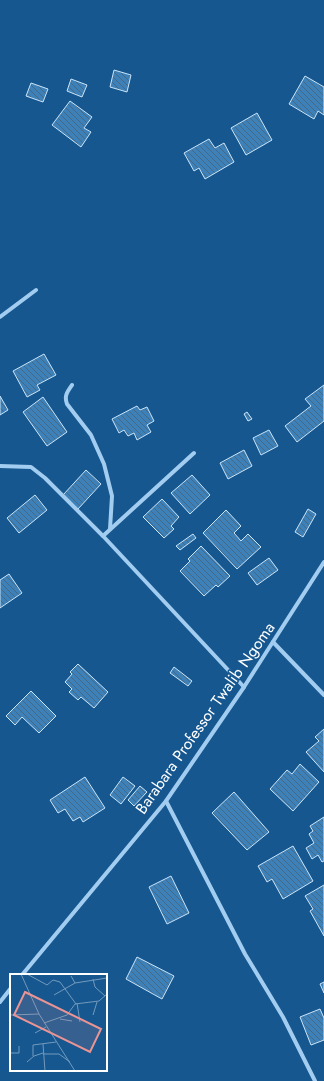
<svg xmlns="http://www.w3.org/2000/svg" width="324" height="1081" viewBox="0 0 324 1081" font-family="Jost,sans-serif">
<style>
.building{fill:url(#building-back-hatch);stroke:#c9e5fb}
.lines{fill:none;stroke-linecap:round;stroke-linejoin:round}
.street{stroke:#a2cdf0;stroke-width:4}
.labels{text-anchor:middle;dominant-baseline:central;stroke-width:3;stroke-linejoin:round;paint-order:stroke}
.street-label{font-size:16px;fill:#fff;stroke:#165790}
.inset-road{fill:none;stroke:#739abc;stroke-width:1}
.view{fill:#ea9494;fill-opacity:0.15;stroke:#ea9494;stroke-width:2}
.inset-edge{fill:none;stroke:#fff;stroke-width:2}
</style>
<defs>
<pattern id="building-back-hatch" width="6" height="6" patternUnits="userSpaceOnUse"><rect width="6" height="6" fill="#3e81b8"/><path d="M-1 5l2 2M0 0l6 6M5-1l2 2" fill="none" stroke="#446987"/></pattern>
</defs>
<rect width="100%" height="100%" fill="#165790"/>
<g class="building">
<polygon points="114,70 131,75 127,92 110,87"/>
<polygon points="305,76 324,87 324,115 318,111 314,119 289,104"/>
<polygon points="71,79 87,85 82,97 67,91"/>
<polygon points="31,83 48,89 43,102 26,96"/>
<polygon points="70,101 92,117 84,128 91,132 81,147 52,125"/>
<polygon points="257,113 272,140 246,155 231,128"/>
<polygon points="209,139 215,148 224,143 234,162 205,179 199,168 194,171 184,153"/>
<polygon points="44,354 56,375 37,385 40,390 27,397 13,371"/>
<polygon points="324,385 324,421 297,442 285,426 311,406 305,399"/>
<polygon points="0,396 8,410 0,415"/>
<polygon points="43,397 67,432 47,446 23,412"/>
<polygon points="137,406 140,410 147,407 154,421 147,425 151,432 137,440 134,433 128,436 124,430 119,433 112,419"/>
<polygon points="247,412 252,419 248,421 244,414"/>
<polygon points="269,430 278,446 261,455 253,438"/>
<polygon points="244,450 252,466 228,479 220,463"/>
<polygon points="86,470 101,484 78,509 63,495"/>
<polygon points="192,475 210,495 190,514 171,493"/>
<polygon points="35,495 47,510 19,533 7,518"/>
<polygon points="162,499 179,517 171,526 174,529 164,538 143,517"/>
<polygon points="308,509 316,514 303,537 295,532"/>
<polygon points="226,510 241,526 234,533 241,541 248,534 261,547 237,569 203,533"/>
<polygon points="193,534 196,538 180,550 176,546"/>
<polygon points="201,546 230,576 218,587 216,585 204,596 180,571 190,561 188,559"/>
<polygon points="269,558 278,570 257,585 248,573"/>
<polygon points="9,574 22,593 0,608 0,580"/>
<polygon points="78,664 108,692 94,708 81,697 78,700 69,692 72,689 65,682 72,674 70,672"/>
<polygon points="174,667 192,681 188,686 170,673"/>
<polygon points="31,691 56,716 39,733 22,717 15,725 6,716"/>
<polygon points="324,729 324,772 306,752 319,741 315,737"/>
<polygon points="300,764 319,782 293,811 270,789 287,770 292,774"/>
<polygon points="85,777 105,808 83,822 80,817 73,821 65,809 58,813 50,800"/>
<polygon points="123,777 135,786 121,804 110,795"/>
<polygon points="140,786 147,792 134,806 128,800"/>
<polygon points="234,792 269,832 247,850 212,813"/>
<polygon points="324,817 324,861 322,862 318,855 312,859 306,848 314,843 309,834 313,831 310,826"/>
<polygon points="293,846 313,881 283,899 272,879 267,882 258,866"/>
<polygon points="171,876 189,913 167,924 149,887"/>
<polygon points="324,885 324,936 310,911 313,909 305,896"/>
<polygon points="137,957 174,976 162,999 126,979"/>
<polygon points="324,982 324,993 320,984"/>
<polygon points="320,1009 324,1018 324,1040 311,1045 300,1017"/>
</g>
<g class="lines">
<g class="street">
<polyline points="0,317 36,290"/>
<path d="M72,385c-5,7 -8,11 -5,19l24,31 13,29 8,32 -2,33"/>
<polyline points="0,466 31,467 45,478 103,536 244,687"/>
<polyline points="103,536 194,453"/>
<polyline points="273,642 324,695"/>
<polyline points="166,801 245,954 283,1017 315,1081"/>
<polyline points="22,975 166,801 244,687 324,562"/>
<polyline points="0,1002 11,988"/>
</g>
</g>
<g class="labels">
<g class="street-label">
<text transform="translate(205 718) rotate(-55)">Barabara Professor Twalib Ngoma</text>
</g>
</g>
<g transform="translate(10 974)">
<rect width="97" height="97" fill="#165790"/>
<path class="inset-road" d="M11,0l18,40 36,57M17,0l20,11 6,-5 7,2 16,22M61,2l4,7 32,-5M83,5l2,8 10,9M44,21l21,-12M67,29l3,19M0,41l29,-1M83,41l4,-13M50,45l12,2M34,49l23,-8 8,-11 24,-3 8,-7M25,59l11,-6M33,70l2,27M0,79h9v-7M33,80h16l11,8M23,82v-11l23,-3M17,88l7,-6 9,-3"/>
<path class="view" d="M15,18l76,37 -11,23 -76,-37z"/>
<rect width="97" height="97" class="inset-edge"/>
</g>
</svg>
